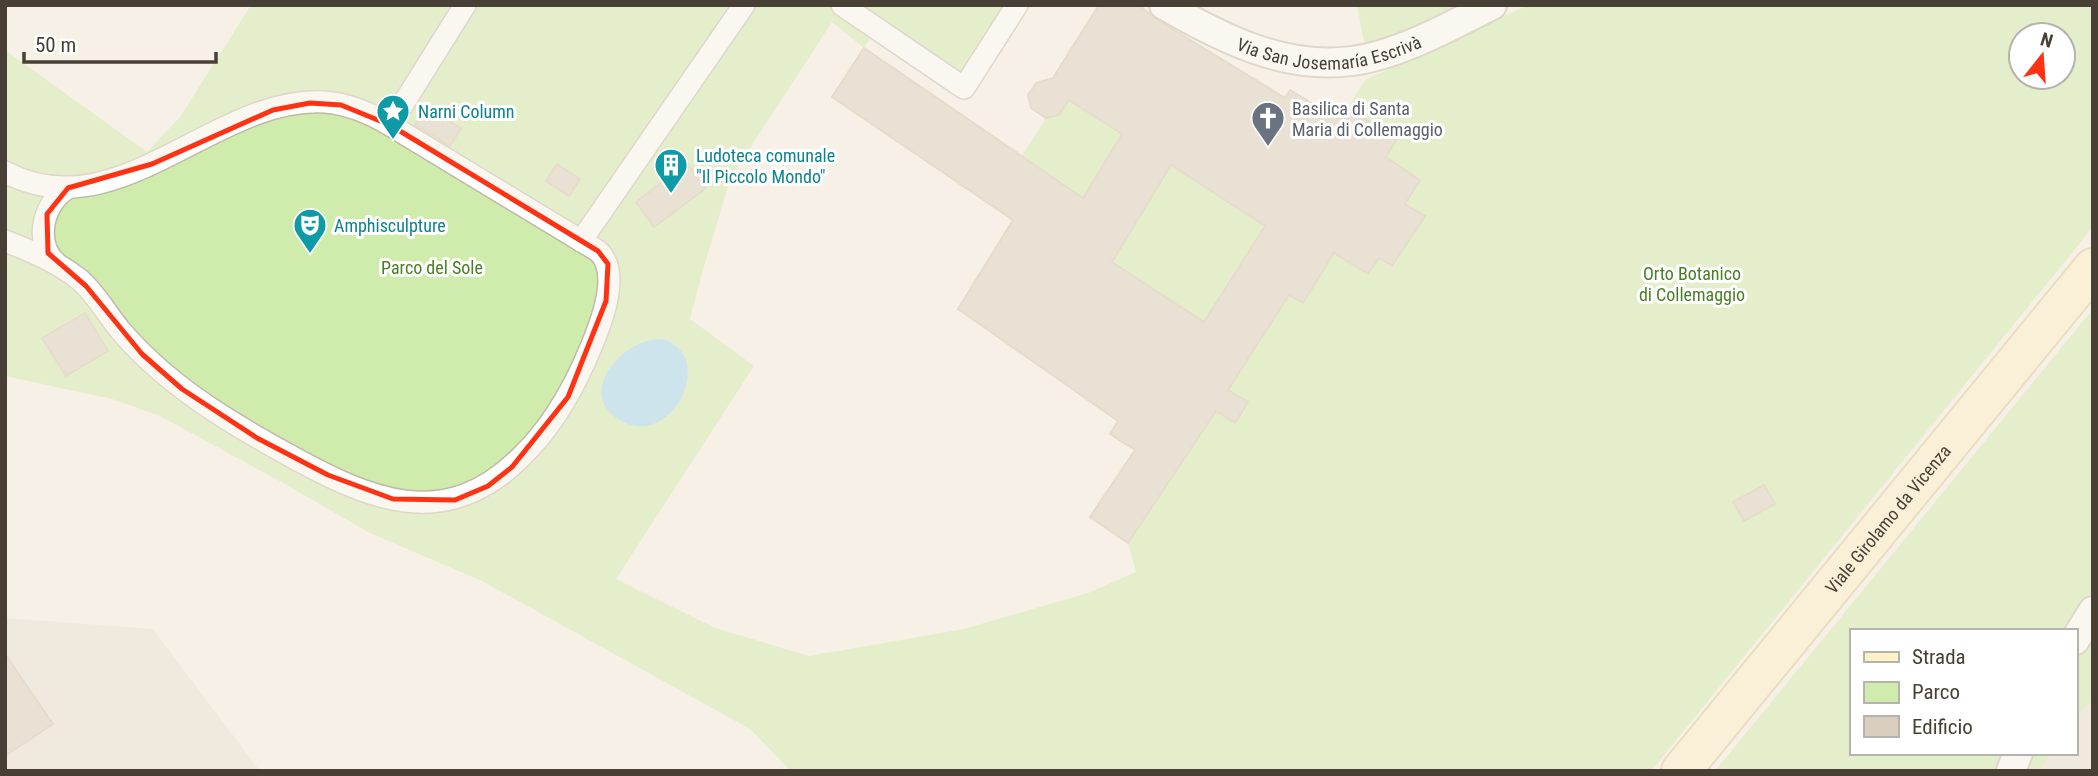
<svg xmlns="http://www.w3.org/2000/svg" width="2098" height="776" viewBox="0 0 2098 776" font-family="'Roboto Condensed',sans-serif">
<style>
.residential{fill:#e9e2d4}
.green{fill:#d0ecac;fill-rule:evenodd}
.water{fill:#9ed4f6}
.building{fill:#dacebe;stroke:#d3c3ad;stroke-width:2;fill-rule:evenodd}
.lines{fill:none;stroke-linecap:round;stroke-linejoin:round}
.pedestrian-casing{stroke:#c1b8a8;stroke-width:24}
.minor-casing{stroke:#c1b8a8;stroke-width:32}
.secondary-casing{stroke:#dcc794;stroke-width:42}
.pedestrian{stroke:#fff;stroke-width:21}
.minor{stroke:#fff;stroke-width:28}
.secondary{stroke:#fff0c6;stroke-width:38}
.marked{fill:none;stroke:#ff3213;stroke-width:5;stroke-linejoin:round}
.labels{text-anchor:middle;dominant-baseline:central;stroke-width:6;stroke-linejoin:round;paint-order:stroke}
.street-label{font-size:18px;fill:#484035;stroke:#fff}
.worship-label{font-size:18px;fill:#5b616d;stroke:#fff;text-anchor:start}
.culture-label{font-size:18px;fill:#0d838f;stroke:#fff;text-anchor:start}
.park-label{font-size:18px;fill:#487f23;stroke:#fff}
</style>
<rect width="100%" height="100%" fill="#f5f0e6"/>
<g class="residential">
<polygon points="5,618 153,629 260,771 5,771"/>
<polygon points="2093,700 2093,771 2040,771 2052,753 2075,753 2075,718"/>
</g>
<g class="green">
<path d="M251,5h584l39,27 -10,16 -32,-26 -101,155 -29,96 -12,46 64,47 -138,213 99,49 94,28 155,-27 124,-36 48,-21 -8,-29 88,-132 32,-9 -20,-12 61,-95 15,8 30,-50 34,21 11,-16 13,8 32,-50 -19,-12 15,-24 -34,-23 11,-18 -49,-31 17,-28 163,-75h565v222l-442,544h-860l-41,-42 -268,-148 -112,-48 -85,-49 -125,-68 -48,-17 -107,-23v-326l142,102 33,-35zM2021,35h42v42h-42z"/>
<polygon points="850,5 1011,5 962,81"/>
<polygon points="1357,5 1464,5 1391,39 1365,47"/>
<polygon points="1069,100 1122,134 1083,198 1022,156 1046,118 1059,115"/>
<polygon points="1171,165 1265,226 1204,322 1112,262"/>
<polygon points="2093,309 2093,700 2075,718 2075,631 1851,631 1851,753 2052,753 2040,771 1715,771"/>
</g>
<path class="water" d="M663,339c57,18 5,118 -48,78 -38,-29 12,-81 48,-78z"/>
<g class="building">
<path d="M1099,5h40l17,14 129,79 5,-8 50,30 8,-12 49,31 -11,18 34,23 -15,24 20,12 -33,50 -13,-8 -11,16 -34,-21 -31,50 -14,-8 -61,95 20,12 -13,21 -19,-12 -88,132 -38,-26 45,-67 -25,-16 8,-13 -160,-112 55,-89 -181,-123 32,-49 219,150 39,-64 -53,-34 -10,15 -13,3 -15,-10 -3,-13 8,-12 17,-5zM1171,165l94,61 -61,96 -92,-60z"/>
<polygon points="426,107 461,128 450,146 415,125"/>
<polygon points="687,163 706,188 654,227 636,202"/>
<polygon points="557,164 580,179 569,196 546,181"/>
<polygon points="85,313 108,351 66,376 42,338"/>
<polygon points="1764,485 1775,504 1744,521 1733,502"/>
<polygon points="5,654 53,724 5,756"/>
</g>
<g class="lines">
<defs>
<g id="pedestrian">
<polyline points="842,5 964,88 1017,5"/>
<polyline points="390,125 465,5"/>
<path d="M5,172c113,60 210,-77 320,-70 24,2 45,11 65,23l208,126c26,23 -1,83 -13,110 -16,36 -35,68 -64,96 -77,77 -153,42 -236,-4 -43,-24 -86,-49 -124,-82 -14,-12 -28,-26 -41,-41 -13,-16 -24,-36 -40,-50 -22,-18 -49,-29 -75,-39"/>
<polyline points="581,241 744,5"/>
<path d="M57,264c-24,-21 -14,-62 11,-76"/>
</g>
<g id="minor">
<path id="s1" d="M1164,5c57,33 120,65 188,56 46,-6 99,-35 140,-56"/>
<polyline points="2075,640 2093,611"/>
<polyline points="2011,771 2018,753"/>
</g>
<g id="secondary">
<path id="s2" d="M1681,771l412,-503"/>
</g>
</defs>
<use href="#pedestrian" class="pedestrian-casing"/>
<use href="#minor" class="minor-casing"/>
<use href="#secondary" class="secondary-casing"/>
<use href="#pedestrian" class="pedestrian"/>
<use href="#minor" class="minor"/>
<use href="#secondary" class="secondary"/>
</g>
<path d="M0 0H2098V776H0ZM310,103l31,2 49,20 208,126 10,13 -2,37 -38,96 -56,70 -24,19 -33,14 -62,-1 -65,-24 -71,-37 -75,-49 -40,-35 -56,-68 -38,-33 -1,-39 21,-26 84,-24 121,-54z" fill="#f5f0e6" fill-opacity=".55" fill-rule="evenodd"/>
<path class="marked" d="M310,103l31,2 49,20 208,126 10,13 -2,37 -38,96 -56,70 -24,19 -33,14 -62,-1 -65,-24 -71,-37 -75,-49 -40,-35 -56,-68 -38,-33 -1,-39 21,-26 84,-24 121,-54z"/>
<defs>
<symbol id="sight-pin" viewBox="-11 -11 22 30"><path d="M0 17L-7.5 6A9.5 9.5 0 1 1 7.5 6Z" fill="#0f9aa8" stroke="#fff"/><path d="M0-6L1.8-2.2L6-1.7L2.9 1.2L3.7 5.4L0 3.3L-3.7 5.4L-2.9 1.2L-6-1.7L-1.8-2.2Z" fill="#fff"/></symbol>
<symbol id="church-pin" viewBox="-11 -11 22 30"><path d="M0 17L-7.5 6A9.5 9.5 0 1 1 7.5 6Z" fill="#6b7280" stroke="#fff"/><path d="M-1.2-6h2.4v3.5h3.3v2.4h-3.3V6h-2.4V-.1h-3.3v-2.4h3.3Z" fill="#fff"/></symbol>
<symbol id="building-pin" viewBox="-11 -11 22 30"><path d="M0 17L-7.5 6A9.5 9.5 0 1 1 7.5 6Z" fill="#0f9aa8" stroke="#fff"/><path d="M-4-6H4V6H1V3H-1V6H-4ZM-2.5-4.3h1.7v1.8h-1.7ZM.8-4.3h1.7v1.8H.8ZM-2.5-1h1.7V.8h-1.7ZM.8-1h1.7V.8H.8Z" fill="#fff"/></symbol>
<symbol id="theatre-pin" viewBox="-11 -11 22 30"><path d="M0 17L-7.5 6A9.5 9.5 0 1 1 7.5 6Z" fill="#0f9aa8" stroke="#fff"/><path d="M-5-5.5Q0-4 5-5.5V0Q5 5 0 6Q-5 5-5 0ZM-3.3-2.5H-1v1.5H-3.3ZM1-2.5H3.3v1.5H1ZM-2.8 1Q0 5.5 2.8 1Z" fill="#fff"/></symbol>
</defs>
<g fill-rule="evenodd">
<use href="#sight-pin" x="374" y="92" width="38" height="52"/>
<use href="#church-pin" x="1249" y="99" width="38" height="52"/>
<use href="#building-pin" x="652" y="146" width="38" height="52"/>
<use href="#theatre-pin" x="291" y="206" width="38" height="52"/>
</g>
<g class="labels">
<g class="street-label">
<text stroke="none"><textPath href="#s1" startOffset="177">Via San Josemaría Escrivà</textPath></text>
<text stroke="none"><textPath href="#s2" startOffset="326">Viale Girolamo da Vicenza</textPath></text>
</g>
<g class="worship-label">
<text x="1292" y="108">Basilica di Santa<tspan x="1292" dy="21">Maria di Collemaggio</tspan></text>
</g>
<g class="culture-label">
<text x="418" y="111">Narni Column</text>
<text x="696" y="155">Ludoteca comunale<tspan x="696" dy="21">"Il Piccolo Mondo"</tspan></text>
<text x="334" y="225">Amphisculpture</text>
</g>
<g class="park-label">
<text x="432" y="267">Parco del Sole</text>
<text x="1692" y="273">Orto Botanico<tspan x="1692" dy="21">di Collemaggio</tspan></text>
</g>
</g>
<rect width="2098" height="776" fill="none" stroke="#484035" stroke-width="14"/>
<rect x="1850" y="629" width="228" height="126" fill="#ffffff" stroke="#b6b3ae" stroke-width="2"/>
<rect x="1864" y="652" width="35" height="10" fill="#fff0c6" stroke="#b6b3ae" stroke-width="2"/>
<text x="1912" y="664" font-size="21" fill="#484035">Strada</text>
<rect x="1864" y="682" width="35" height="21" fill="#d0ecac" stroke="#b6b3ae" stroke-width="2"/>
<text x="1912" y="699" font-size="21" fill="#484035">Parco</text>
<rect x="1864" y="716" width="35" height="21" fill="#dacebe" stroke="#b6b3ae" stroke-width="2"/>
<text x="1912" y="734" font-size="21" fill="#484035">Edificio</text>
<g transform="translate(2042 56) rotate(17)"><circle r="33" fill="#ffffff" stroke="#b6b3ae" stroke-width="2"/>
<path d="M0-5L12 26L0 18L-12 26Z" fill="#ff3213"/>
<text y="-10" font-size="19" font-weight="bold" text-anchor="middle" fill="#484035">N</text>
</g>
<path d="M24 52v10h192v-10" fill="none" stroke="#484035" stroke-width="3.5"/>
<text x="35" y="52" font-size="21" fill="#484035" stroke="#ffffff" stroke-width="5" paint-order="stroke">50 m</text>
</svg>
